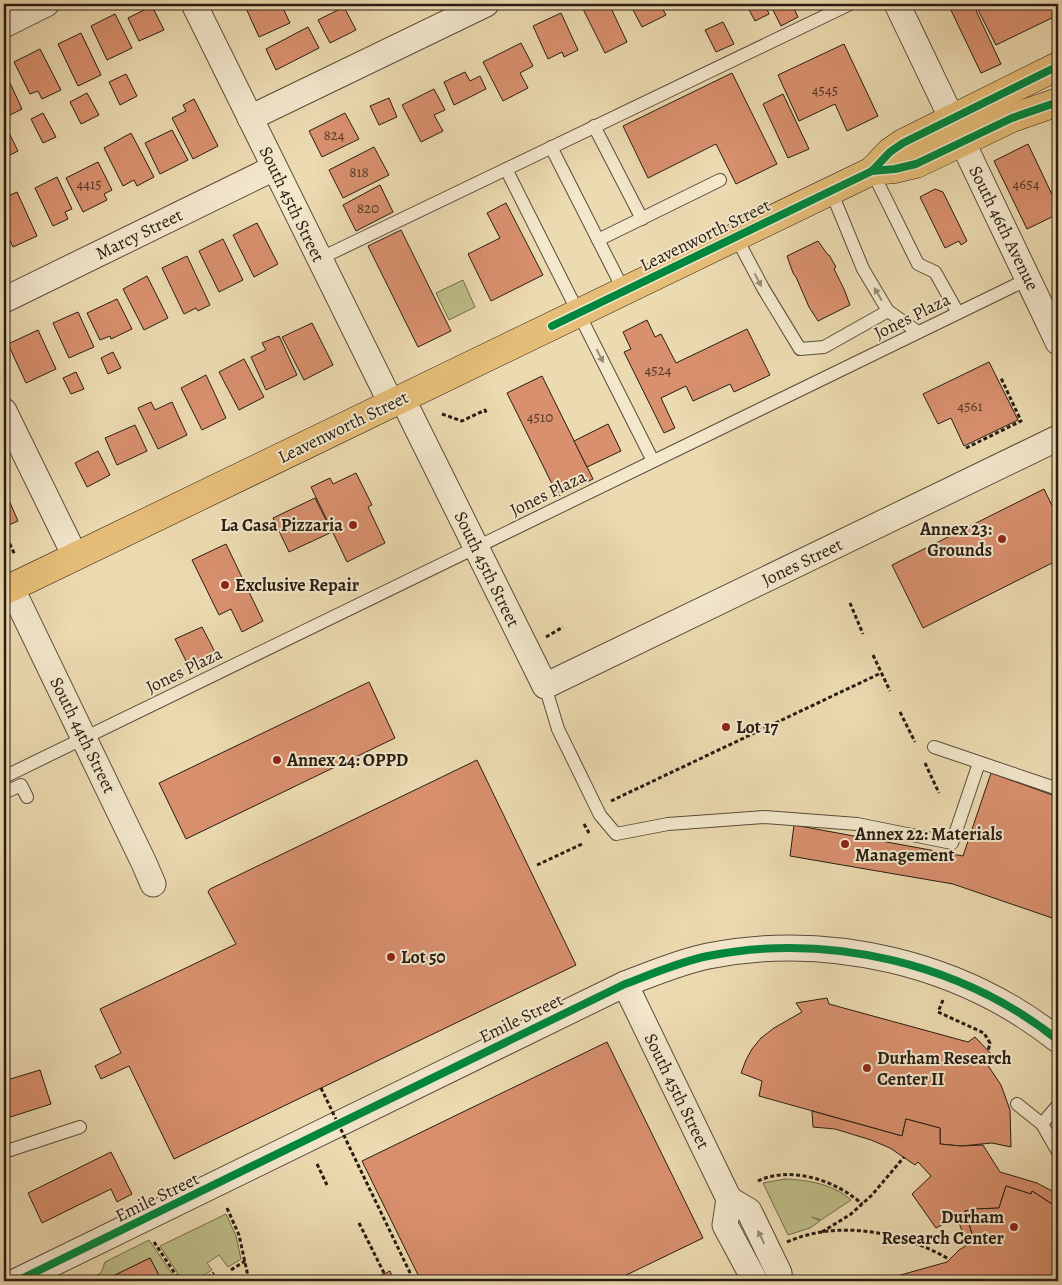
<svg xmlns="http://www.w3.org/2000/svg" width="1062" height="1285" viewBox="0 0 1062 1285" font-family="Alegreya,serif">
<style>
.green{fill:#bebe87;stroke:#736e4c}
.building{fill:#d9906e;stroke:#281d12}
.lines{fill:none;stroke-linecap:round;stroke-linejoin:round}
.lane-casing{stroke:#594c3a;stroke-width:14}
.street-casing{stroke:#594c3a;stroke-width:27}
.primary-casing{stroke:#281d12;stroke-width:29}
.path{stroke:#281d12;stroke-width:3;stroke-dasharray:4 2.5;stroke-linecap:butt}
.lane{stroke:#f3e7cc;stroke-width:12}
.street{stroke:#f3e7cc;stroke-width:25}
.primary{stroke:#e6bd78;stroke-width:28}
.path-bridge{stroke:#281d12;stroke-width:3;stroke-dasharray:4 2.5;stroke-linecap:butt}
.cycleway-casing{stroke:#f3e7cc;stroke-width:11}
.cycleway{stroke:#00873e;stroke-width:8}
.oneway{fill:#988c78}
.poi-dot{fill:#8f2418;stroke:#f3e7cc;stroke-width:2}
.labels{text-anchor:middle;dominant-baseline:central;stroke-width:4;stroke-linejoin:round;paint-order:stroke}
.number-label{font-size:15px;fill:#543a29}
.street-label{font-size:18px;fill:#281d12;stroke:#f3e7cc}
.poi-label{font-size:18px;font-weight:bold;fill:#281d12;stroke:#f3e7cc;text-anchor:start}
</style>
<rect width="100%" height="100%" fill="#ecdab0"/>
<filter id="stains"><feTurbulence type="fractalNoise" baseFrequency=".004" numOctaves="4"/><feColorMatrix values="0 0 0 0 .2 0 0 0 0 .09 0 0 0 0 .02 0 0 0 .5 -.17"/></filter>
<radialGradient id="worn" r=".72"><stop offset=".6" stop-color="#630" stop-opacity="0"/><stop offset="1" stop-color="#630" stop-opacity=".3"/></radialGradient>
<g class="green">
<polygon points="463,280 475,307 449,320 436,293"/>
<path d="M785,1179c23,1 48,5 66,21l-30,20 -9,-3 8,4 -10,7 -22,7 -25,-52z"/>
<polygon points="226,1214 236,1236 241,1259 228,1267 219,1255 207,1263 212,1270 195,1281 183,1281 160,1246"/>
<polygon points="149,1240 177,1281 162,1281 150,1258 113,1276 115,1281 100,1281 97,1275 101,1273 105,1262"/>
</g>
<g class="building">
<polygon points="249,4 281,4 290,23 259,37 245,6"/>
<polygon points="366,4 383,4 369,10"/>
<polygon points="589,4 609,4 627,42 605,53 582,7"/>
<polygon points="630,4 660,4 666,15 642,27"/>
<polygon points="746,4 765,4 769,14 755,21"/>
<polygon points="770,4 792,4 798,17 781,26"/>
<polygon points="948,4 973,4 1001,64 981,73"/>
<polygon points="975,4 1058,4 1058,15 996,45"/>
<polygon points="152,6 164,30 139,41 128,18"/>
<polygon points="344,7 356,30 330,43 318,20"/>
<polygon points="561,13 578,50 564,57 562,52 548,59 533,26"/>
<polygon points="115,14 132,48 107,60 91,26"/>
<polygon points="723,22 734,44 716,52 705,30"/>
<polygon points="308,27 319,48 276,70 266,49"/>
<polygon points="81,33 101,75 78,86 58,44"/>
<polygon points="521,43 533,66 520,73 528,88 503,101 483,62"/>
<polygon points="844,44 878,116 847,131 835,104 799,121 778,75"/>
<polygon points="40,49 61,90 42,99 38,91 30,94 14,62"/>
<polygon points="4,70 22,109 4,118"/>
<polygon points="465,72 470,81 480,76 486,89 454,105 444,82"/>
<polygon points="732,73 777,164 736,184 716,144 648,178 623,126"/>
<polygon points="126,74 137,96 120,105 109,82"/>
<polygon points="434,89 445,110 434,115 443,131 421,142 402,105"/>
<polygon points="87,93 99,115 81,124 70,102"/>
<polygon points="783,94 809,149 788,158 763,104"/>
<polygon points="389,98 397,117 379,125 370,106"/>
<polygon points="194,99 218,146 193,159 172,118 186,111 183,105"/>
<polygon points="43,113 56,137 43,143 31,119"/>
<polygon points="345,113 359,139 322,157 309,131"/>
<polygon points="172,130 188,160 160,174 145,143"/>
<polygon points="9,133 18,151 4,158 4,135"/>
<polygon points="131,133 154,177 137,186 134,180 123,186 104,148"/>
<polygon points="1028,144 1058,207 1058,214 1027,229 994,161"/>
<polygon points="374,147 389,175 343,198 329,170"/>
<polygon points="98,162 112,190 104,194 107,200 83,212 66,178"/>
<polygon points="57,177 72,209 65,212 68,219 53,226 35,188"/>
<polygon points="380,185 393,212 356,231 343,205"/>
<polygon points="935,189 943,192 967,241 961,245 959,241 945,248 920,197"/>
<polygon points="17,192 37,236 13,247 4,228 4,198"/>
<polygon points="506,203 543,275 491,301 468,254 500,238 487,213"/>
<polygon points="257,223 278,264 254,277 233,235"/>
<polygon points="401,230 451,331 418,347 368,246"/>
<polygon points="223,239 243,280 219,292 199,251"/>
<polygon points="818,241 828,255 829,255 836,267 834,269 844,289 850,305 818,321 809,307 796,277 793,273 787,256"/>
<polygon points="187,256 210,305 198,311 196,308 184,314 162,268"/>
<polygon points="147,276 168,318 144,330 123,289"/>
<polygon points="117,299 132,329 111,339 110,336 100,340 87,313"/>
<polygon points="78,312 94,347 69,358 53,323"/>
<polygon points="647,320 655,337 661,334 676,363 747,329 770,375 734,392 730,384 693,401 686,386 661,398 675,428 664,433 624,352 631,349 623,332"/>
<polygon points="312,323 333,365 304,380 282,337"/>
<polygon points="38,330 56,369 26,383 8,344"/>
<polygon points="279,336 297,375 266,390 251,357 266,350 262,343"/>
<polygon points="113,352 121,368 108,374 101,358"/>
<polygon points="244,359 264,397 239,410 219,372"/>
<polygon points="989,362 1018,420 964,446 951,418 938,424 923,394"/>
<polygon points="76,372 84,389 71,394 63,378"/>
<polygon points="206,375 226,418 202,430 181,388"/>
<polygon points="542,376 593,479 558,496 507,393"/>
<polygon points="151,402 155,410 172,402 187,435 158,449 138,408"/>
<polygon points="608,424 621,451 587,467 574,441"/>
<polygon points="135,425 147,451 117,465 105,438"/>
<polygon points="98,451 110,475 87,487 75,463"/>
<polygon points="356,473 372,505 368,507 385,543 347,562 311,487 330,478 333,484"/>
<polygon points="4,489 18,521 4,527"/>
<polygon points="1044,489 1058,518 1058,560 923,628 892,565"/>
<polygon points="315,498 332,532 289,552 273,518"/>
<polygon points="226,544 263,621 242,632 231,609 219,615 192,560"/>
<polygon points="202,627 215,652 188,665 175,639"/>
<polygon points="369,682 395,738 186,839 159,783"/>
<polygon points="477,760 576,965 174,1159 129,1066 101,1079 95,1066 121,1053 100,1009 236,944 208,892 210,889"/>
<polygon points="991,773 1058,797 1058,920 953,884 790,856 794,825 963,856"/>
<polygon points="827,998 829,1004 968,1042 975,1037 995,1058 987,1064 1001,1085 1010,1110 1011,1147 992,1143 961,1146 940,1144 940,1128 906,1119 902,1136 759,1096 762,1081 741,1073 746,1060 752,1049 761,1038 774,1028 802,1012 796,1003"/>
<polygon points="607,1042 703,1238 614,1281 421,1281 362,1161"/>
<polygon points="40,1070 51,1104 4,1119 4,1081"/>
<polygon points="812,1111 902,1136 906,1119 940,1128 940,1144 961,1146 983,1145 1000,1172 1037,1183 1052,1191 1058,1195 1058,1206 1057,1207 1032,1191 1031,1194 1006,1186 999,1208 976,1209 965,1211 975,1243 967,1245 957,1217 936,1228 912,1194 931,1176 918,1162 915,1165 890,1148 871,1140 835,1129 813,1127"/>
<polygon points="111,1152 132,1194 117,1202 111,1189 42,1223 28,1193"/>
<polygon points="1006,1186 1031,1194 1032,1191 1058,1208 1058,1281 879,1281 947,1262 959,1250 967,1245 975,1243 965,1211 976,1209 999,1208"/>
<polygon points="150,1258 162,1281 115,1281 113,1276"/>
<polygon points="390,1271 394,1281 369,1281"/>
</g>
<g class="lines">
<defs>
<g id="lane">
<polyline points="594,126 642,219"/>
<polyline points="551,147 624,291"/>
<polyline points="506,169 653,461"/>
<polyline points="872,171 918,264 935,272 958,313"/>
<polyline points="736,237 763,288 800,349 824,347 888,311 863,269 831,191"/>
<polyline points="598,240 720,180"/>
<polyline points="319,259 850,4"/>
<polyline points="888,311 918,332"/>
<polyline points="545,686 558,729 600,815 616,834 668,824 765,817 857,824 952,843 979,763"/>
<polyline points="934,747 1058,789"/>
<polyline points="4,777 1028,279"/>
<polyline points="4,793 21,785 27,797"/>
<polyline points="1017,1104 1042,1124"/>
<polyline points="1058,1105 1042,1124 1058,1152"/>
<polyline points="4,1152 80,1127"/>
</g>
<g id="street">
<polyline points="194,4 391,403"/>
<polyline points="897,4 952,119"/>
<polyline points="4,25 46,4"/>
<polyline points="250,118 486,4"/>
<polyline points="962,141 1058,342"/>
<polyline points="4,300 274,168"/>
<polyline points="402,398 545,686 1058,438"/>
<polyline points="4,411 75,556"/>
<polyline points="11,587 144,863 153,884"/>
<polyline points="625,984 729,1199 749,1211 779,1273 780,1281"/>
<polyline points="729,1199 725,1225 755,1281"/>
<path d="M17,1281l608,-297c27,-10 54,-22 83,-28 121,-24 253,7 350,84"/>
</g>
<g id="primary">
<polyline points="872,171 895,169 916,164 1012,118 1058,102"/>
<polyline points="4,591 872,171 890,152 903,143 1058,66"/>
</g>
</defs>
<use href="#lane" class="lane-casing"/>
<use href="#street" class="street-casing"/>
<use href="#primary" class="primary-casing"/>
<g class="path">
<polyline points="442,414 462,421 485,410 487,415"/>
<polyline points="966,448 1021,421 1001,378"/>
<polyline points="4,532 15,555"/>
<polyline points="850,603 863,634"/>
<polyline points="546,637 563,627"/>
<polyline points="873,655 890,691"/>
<polyline points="900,712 915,742"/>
<polyline points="925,763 939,793"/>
<polyline points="611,801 881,673"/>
<polyline points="584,824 589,833"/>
<polyline points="537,865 582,844"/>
<polyline points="943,1000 938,1012 984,1033 990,1043 988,1051"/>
<polyline points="317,1164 327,1185"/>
<path d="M758,1181c33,-16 79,0 104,23"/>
<polyline points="227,1208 239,1235 249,1281"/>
<polyline points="359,1223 384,1273"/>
<polyline points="822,1232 851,1214 872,1195 904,1157"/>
<polyline points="154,1242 180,1281"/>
<path d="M787,1242c52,-23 114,-10 162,17"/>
<polyline points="231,1270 245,1261"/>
<polyline points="229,1276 233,1281"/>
<polyline points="202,1281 214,1273"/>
</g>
<use href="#lane" class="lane"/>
<use href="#street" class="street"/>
<use href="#primary" class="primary"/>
<polyline class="path-bridge" points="321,1088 414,1281"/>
<defs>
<g id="cycleway">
<polyline points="872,171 895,169 916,164 1012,118 1058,102"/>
<polyline points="552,326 872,171 890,152 903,143 1058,66"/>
<path d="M17,1281l608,-297c27,-10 54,-22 83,-28 121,-24 253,7 350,84"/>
</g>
</defs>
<use href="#cycleway" class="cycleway-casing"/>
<use href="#cycleway" class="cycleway"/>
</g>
<defs><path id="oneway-solid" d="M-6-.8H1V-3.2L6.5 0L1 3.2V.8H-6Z" transform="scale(1.25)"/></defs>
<g class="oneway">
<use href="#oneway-solid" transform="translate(758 280) rotate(62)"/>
<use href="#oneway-solid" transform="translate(878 294) rotate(-121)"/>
<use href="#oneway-solid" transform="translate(600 356) rotate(63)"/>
<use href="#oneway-solid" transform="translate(761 1237) rotate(-116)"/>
</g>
<g class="poi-dot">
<circle cx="353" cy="525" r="5"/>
<circle cx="1002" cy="539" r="5"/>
<circle cx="225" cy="585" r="5"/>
<circle cx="726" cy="727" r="5"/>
<circle cx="277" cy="760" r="5"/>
<circle cx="845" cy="844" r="5"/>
<circle cx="391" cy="957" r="5"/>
<circle cx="867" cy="1068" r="5"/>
<circle cx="1014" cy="1227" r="5"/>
</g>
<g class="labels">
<g class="number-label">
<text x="825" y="90">4545</text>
<text x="334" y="135">824</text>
<text x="359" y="172">818</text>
<text x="89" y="184">4415</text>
<text x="1026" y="184">4654</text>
<text x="368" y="208">820</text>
<text x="658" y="370">4524</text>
<text x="970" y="406">4561</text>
<text x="540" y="417">4510</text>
</g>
<g class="street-label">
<text transform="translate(292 204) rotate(64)">South 45th Street</text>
<text transform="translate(1004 228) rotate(64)">South 46th Avenue</text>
<text transform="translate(139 234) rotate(-26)">Marcy Street</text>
<text transform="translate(705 235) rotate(-26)">Leavenworth Street</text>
<text transform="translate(912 316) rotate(-26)">Jones Plaza</text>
<text transform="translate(343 427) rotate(-26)">Leavenworth Street</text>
<text transform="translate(548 493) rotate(-26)">Jones Plaza</text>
<text transform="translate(802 562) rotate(-26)">Jones Street</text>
<text transform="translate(487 569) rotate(64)">South 45th Street</text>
<text transform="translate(184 670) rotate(-26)">Jones Plaza</text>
<text transform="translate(83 735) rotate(64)">South 44th Street</text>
<text transform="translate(521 1018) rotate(-26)">Emile Street</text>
<text transform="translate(677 1091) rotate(64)">South 45th Street</text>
<text transform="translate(157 1197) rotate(-26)">Emile Street</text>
</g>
<g class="poi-label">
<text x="343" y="525" text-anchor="end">La Casa Pizzaria</text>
<text x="992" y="529" text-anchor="end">Annex 23:<tspan x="992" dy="21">Grounds</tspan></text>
<text x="235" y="585">Exclusive Repair</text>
<text x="736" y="727">Lot 17</text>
<text x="287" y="760">Annex 24: OPPD</text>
<text x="855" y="834">Annex 22: Materials<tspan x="855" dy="21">Management</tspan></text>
<text x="401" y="957">Lot 50</text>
<text x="877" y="1058">Durham Research<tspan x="877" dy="21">Center II</tspan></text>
<text x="1004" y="1217" text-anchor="end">Durham<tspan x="1004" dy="21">Research Center</tspan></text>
</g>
</g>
<rect width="1062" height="1285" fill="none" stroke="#ecdab0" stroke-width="20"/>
<rect x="5" y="5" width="1052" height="1275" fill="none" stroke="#281d12" stroke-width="2.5"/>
<rect x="10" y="10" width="1042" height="1265" fill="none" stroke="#281d12"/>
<rect width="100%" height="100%" filter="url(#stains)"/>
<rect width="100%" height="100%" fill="url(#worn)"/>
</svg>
